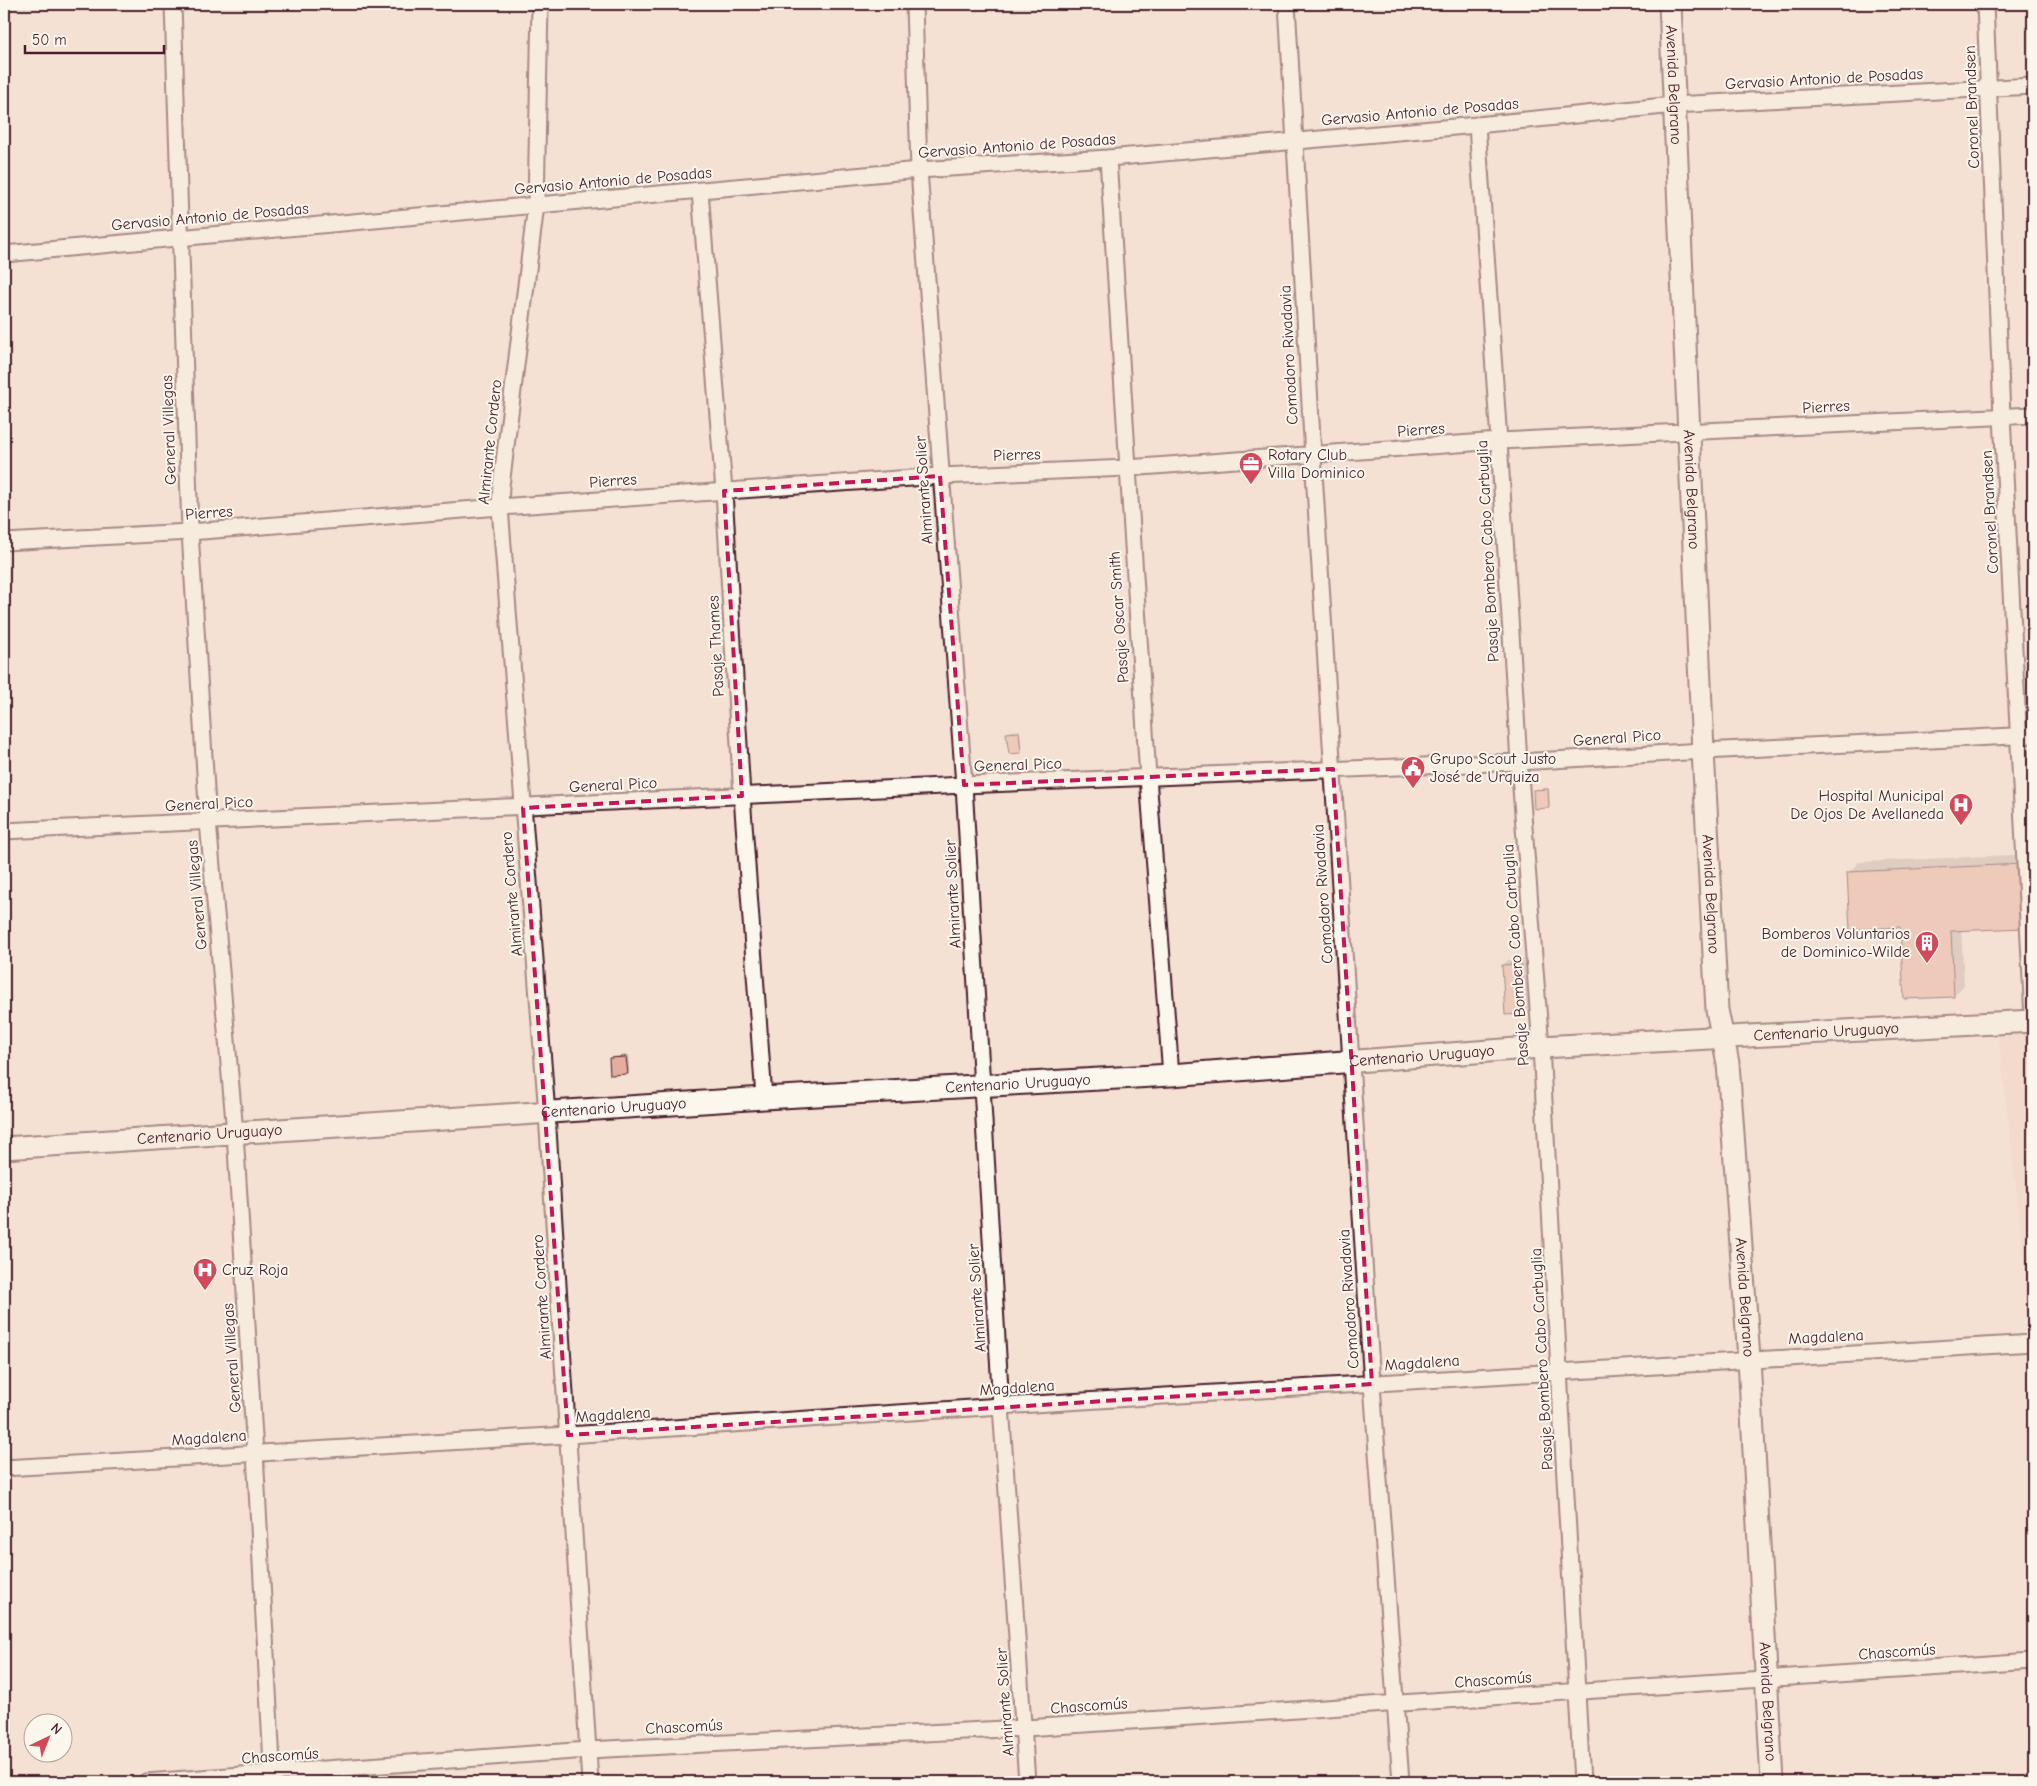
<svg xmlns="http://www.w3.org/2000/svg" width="2037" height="1786" viewBox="0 0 2037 1786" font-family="'Comic Neue',sans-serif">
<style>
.built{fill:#f0d2c3}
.shadow{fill:#0003}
.building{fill:#e5ae9c;stroke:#4a1f2b}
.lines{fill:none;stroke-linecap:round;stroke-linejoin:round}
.street-casing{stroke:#4a1f2b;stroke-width:19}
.secondary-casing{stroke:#4a1f2b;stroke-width:25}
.street{stroke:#fbf7ec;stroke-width:15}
.secondary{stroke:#fbf7ec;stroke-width:21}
.marked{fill:none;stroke:#c2185b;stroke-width:4;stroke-dasharray:10 6;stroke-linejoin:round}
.labels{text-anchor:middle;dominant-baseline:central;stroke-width:4;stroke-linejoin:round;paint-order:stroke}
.street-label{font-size:16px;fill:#4a1f2b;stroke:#fbf7ec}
.poi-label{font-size:16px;fill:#4a1f2b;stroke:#fbf7ec;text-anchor:start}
</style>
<rect width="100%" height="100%" fill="#f4e1d4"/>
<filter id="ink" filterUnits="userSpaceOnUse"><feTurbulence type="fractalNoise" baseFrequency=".02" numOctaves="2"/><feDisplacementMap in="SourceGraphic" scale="10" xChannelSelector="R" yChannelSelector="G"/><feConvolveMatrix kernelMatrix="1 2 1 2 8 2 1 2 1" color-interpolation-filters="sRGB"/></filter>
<g filter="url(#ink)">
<polygon class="built" points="2033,1025 2033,1334 1997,1026"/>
<g class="shadow">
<polygon points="1020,730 1022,750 1020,752 1008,733 1010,731"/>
<polygon points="1549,788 1550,805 1548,807 1534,791 1536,789"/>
<polygon points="4,844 11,844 12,861 7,866 4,866"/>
<polygon points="2032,854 1961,929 1964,985 1954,996 1902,926 1848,873 1859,862"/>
<polygon points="1526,959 1529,1008 1524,1013 1503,965 1508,960"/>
<polygon points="628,1055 629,1071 627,1073 610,1059 612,1057"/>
</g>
<g class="building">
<polygon points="1019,732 1021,753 1009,754 1006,733"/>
<polygon points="1548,789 1549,808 1534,809 1533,790"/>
<polygon points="2022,864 2025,928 1951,931 1954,997 1904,999 1900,927 1850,930 1847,872"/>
<polygon points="1521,964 1524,1014 1505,1015 1502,965"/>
<polygon points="626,1057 628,1074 610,1075 609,1058"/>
</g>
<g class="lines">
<defs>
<g id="street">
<polyline points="173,4 190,532 208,821 235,1133 255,1453 273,1782"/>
<polyline points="540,4 536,205 501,486 500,507 547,1114 590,1782"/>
<polyline points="914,4 919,170 964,785 1001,1406 1027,1782"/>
<polyline points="1287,4 1313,456 1351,1062 1372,1384 1401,1782"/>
<polyline points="1985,4 2002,416 2033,1018"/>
<polyline points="1477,125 1499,441 1519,762 1541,1047 1582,1782"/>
<polyline points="1108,158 1148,777 1171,1075"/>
<polyline points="700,191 724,491 742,796 764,1098"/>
<polyline points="4,254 919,170 1108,158 1477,125 1674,105 2033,86"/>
<polyline points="4,542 190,532 500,507 940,476 1127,468 1499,441 2033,415"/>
<polyline points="4,831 964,785 1519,762 1703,751 2033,735"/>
<polyline points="4,1468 568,1435 1001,1406 2033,1343"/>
<polyline points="146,1782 588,1750 1025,1728 2033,1661"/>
</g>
<g id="secondary">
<path id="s1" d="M1670,4l33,747 14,259 11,53 21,296 23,423"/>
<path id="s2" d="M4,1148l760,-50 407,-23 370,-28 492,-26"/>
</g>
</defs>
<use href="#street" class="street-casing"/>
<use href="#secondary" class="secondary-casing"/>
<use href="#street" class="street"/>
<use href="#secondary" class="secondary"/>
</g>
</g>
<path d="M0 0H2037V1786H0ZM940,476l24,309 369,-16 39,615 -804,51 -45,-627 219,-12 -18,-305z" fill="#f4e1d4" fill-opacity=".55" fill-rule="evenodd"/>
<path class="marked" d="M940,476l24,309 369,-16 39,615 -804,51 -45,-627 219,-12 -18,-305z"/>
<defs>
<symbol id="office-pin" viewBox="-11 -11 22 30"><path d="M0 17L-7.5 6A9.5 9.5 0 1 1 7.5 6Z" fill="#d1495b" stroke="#fbf7ec"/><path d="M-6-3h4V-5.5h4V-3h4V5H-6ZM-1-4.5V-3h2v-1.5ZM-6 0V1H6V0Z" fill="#fff"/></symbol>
<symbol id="civic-pin" viewBox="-11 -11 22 30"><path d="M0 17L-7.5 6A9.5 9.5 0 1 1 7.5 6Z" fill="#d1495b" stroke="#fbf7ec"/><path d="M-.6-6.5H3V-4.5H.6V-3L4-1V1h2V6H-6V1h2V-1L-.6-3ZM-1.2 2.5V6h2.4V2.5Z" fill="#fff"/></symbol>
<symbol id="hospital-pin" viewBox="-11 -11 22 30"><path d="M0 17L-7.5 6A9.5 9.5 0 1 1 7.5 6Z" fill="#d1495b" stroke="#fbf7ec"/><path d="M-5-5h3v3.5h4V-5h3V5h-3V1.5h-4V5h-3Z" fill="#fff"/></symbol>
<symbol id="building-pin" viewBox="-11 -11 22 30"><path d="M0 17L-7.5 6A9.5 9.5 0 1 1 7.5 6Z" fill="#d1495b" stroke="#fbf7ec"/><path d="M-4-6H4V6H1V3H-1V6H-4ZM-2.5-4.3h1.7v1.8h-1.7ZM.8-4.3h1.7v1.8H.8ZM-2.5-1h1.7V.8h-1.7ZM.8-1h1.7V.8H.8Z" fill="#fff"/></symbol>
</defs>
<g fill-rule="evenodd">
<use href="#office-pin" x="1237" y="450" width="28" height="38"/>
<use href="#civic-pin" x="1399" y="754" width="28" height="38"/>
<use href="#hospital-pin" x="1947" y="791" width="28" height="38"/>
<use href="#building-pin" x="1913" y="929" width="28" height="38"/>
<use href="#hospital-pin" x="191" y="1256" width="28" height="38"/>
</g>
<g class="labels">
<g class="street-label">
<text transform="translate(1824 79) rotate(-3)">Gervasio Antonio de Posadas</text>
<text stroke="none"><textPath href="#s1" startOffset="81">Avenida Belgrano</textPath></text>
<text transform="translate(1972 107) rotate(-92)">Coronel Brandsen</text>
<text transform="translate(1420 112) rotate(-5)">Gervasio Antonio de Posadas</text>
<text transform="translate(1017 146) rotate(-4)">Gervasio Antonio de Posadas</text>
<text transform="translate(613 181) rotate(-5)">Gervasio Antonio de Posadas</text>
<text transform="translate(210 217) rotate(-5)">Gervasio Antonio de Posadas</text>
<text transform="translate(1289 355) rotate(-93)">Comodoro Rivadavia</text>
<text transform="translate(1826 407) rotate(-3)">Pierres</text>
<text transform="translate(169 430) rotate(-92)">General Villegas</text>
<text transform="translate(1421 430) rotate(-4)">Pierres</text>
<text transform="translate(490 442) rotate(-84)">Almirante Cordero</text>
<text transform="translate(1017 455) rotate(-2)">Pierres</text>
<text transform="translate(613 481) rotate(-4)">Pierres</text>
<text stroke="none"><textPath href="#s1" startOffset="486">Avenida Belgrano</textPath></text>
<text transform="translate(924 490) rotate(-94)">Almirante Solier</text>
<text transform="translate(1990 512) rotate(-93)">Coronel Brandsen</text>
<text transform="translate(209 513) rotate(-4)">Pierres</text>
<text transform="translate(1488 551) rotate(-93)">Pasaje Bombero Cabo Carbuglia</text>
<text transform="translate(1119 617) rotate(-94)">Pasaje Oscar Smith</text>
<text transform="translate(716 646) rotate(-93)">Pasaje Thames</text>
<text transform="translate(1617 738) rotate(-4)">General Pico</text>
<text transform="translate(1018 765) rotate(-2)">General Pico</text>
<text transform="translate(613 785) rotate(-3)">General Pico</text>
<text transform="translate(209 804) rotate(-3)">General Pico</text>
<text transform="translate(512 894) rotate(-95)">Almirante Cordero</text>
<text transform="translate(953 894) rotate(-93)">Almirante Solier</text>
<text transform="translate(1323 894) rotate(-94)">Comodoro Rivadavia</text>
<text stroke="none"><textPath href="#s1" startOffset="891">Avenida Belgrano</textPath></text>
<text transform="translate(197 895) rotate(-95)">General Villegas</text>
<text transform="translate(1516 955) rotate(-94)">Pasaje Bombero Cabo Carbuglia</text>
<text stroke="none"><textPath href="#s2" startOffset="1826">Centenario Uruguayo</textPath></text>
<text stroke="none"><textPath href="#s2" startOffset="1421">Centenario Uruguayo</textPath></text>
<text stroke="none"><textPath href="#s2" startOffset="1016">Centenario Uruguayo</textPath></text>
<text stroke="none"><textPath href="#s2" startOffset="611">Centenario Uruguayo</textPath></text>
<text stroke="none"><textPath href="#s2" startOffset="206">Centenario Uruguayo</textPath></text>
<text transform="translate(542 1297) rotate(-94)">Almirante Cordero</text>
<text stroke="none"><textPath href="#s1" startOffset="1296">Avenida Belgrano</textPath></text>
<text transform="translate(977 1298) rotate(-94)">Almirante Solier</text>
<text transform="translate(1349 1299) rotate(-94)">Comodoro Rivadavia</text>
<text transform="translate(1826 1337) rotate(-3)">Magdalena</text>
<text transform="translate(232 1358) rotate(-94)">General Villegas</text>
<text transform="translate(1542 1359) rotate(-93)">Pasaje Bombero Cabo Carbuglia</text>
<text transform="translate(1422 1363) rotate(-4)">Magdalena</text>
<text transform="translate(1017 1388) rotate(-4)">Magdalena</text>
<text transform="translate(613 1415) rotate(-4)">Magdalena</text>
<text transform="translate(209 1438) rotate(-4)">Magdalena</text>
<text transform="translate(1897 1652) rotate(-4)">Chascomús</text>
<text transform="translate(1493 1680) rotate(-4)">Chascomús</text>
<text stroke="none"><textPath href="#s1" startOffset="1701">Avenida Belgrano</textPath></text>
<text transform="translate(1005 1702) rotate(-94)">Almirante Solier</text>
<text transform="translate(1089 1706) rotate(-4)">Chascomús</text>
<text transform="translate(684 1727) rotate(-3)">Chascomús</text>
<text transform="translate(280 1756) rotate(-4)">Chascomús</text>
</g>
<g class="poi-label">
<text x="1268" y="455">Rotary Club<tspan x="1268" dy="18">Villa Dominico</tspan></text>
<text x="1430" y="759">Grupo Scout Justo<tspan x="1430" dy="18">José de Urquiza</tspan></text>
<text x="1944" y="796" text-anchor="end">Hospital Municipal<tspan x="1944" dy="18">De Ojos De Avellaneda</tspan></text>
<text x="1910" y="934" text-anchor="end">Bomberos Voluntarios<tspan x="1910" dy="18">de Dominico-Wilde</tspan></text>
<text x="222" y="1270">Cruz Roja</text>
</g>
</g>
<rect width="2037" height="1786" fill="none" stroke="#fbf7ec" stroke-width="20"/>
<rect x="10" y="10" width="2017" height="1766" fill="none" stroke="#4a1f2b" stroke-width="2" filter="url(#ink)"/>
<g transform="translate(48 1738) rotate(43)"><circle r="24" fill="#fbf7ec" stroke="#b4a19f"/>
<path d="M0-4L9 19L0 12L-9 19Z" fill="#d1495b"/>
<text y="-8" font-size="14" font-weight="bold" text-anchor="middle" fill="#4a1f2b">N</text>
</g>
<path d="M25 45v8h139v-8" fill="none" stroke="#4a1f2b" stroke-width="2.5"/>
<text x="32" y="45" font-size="15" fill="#4a1f2b" stroke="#fbf7ec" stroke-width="4" paint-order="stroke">50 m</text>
</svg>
